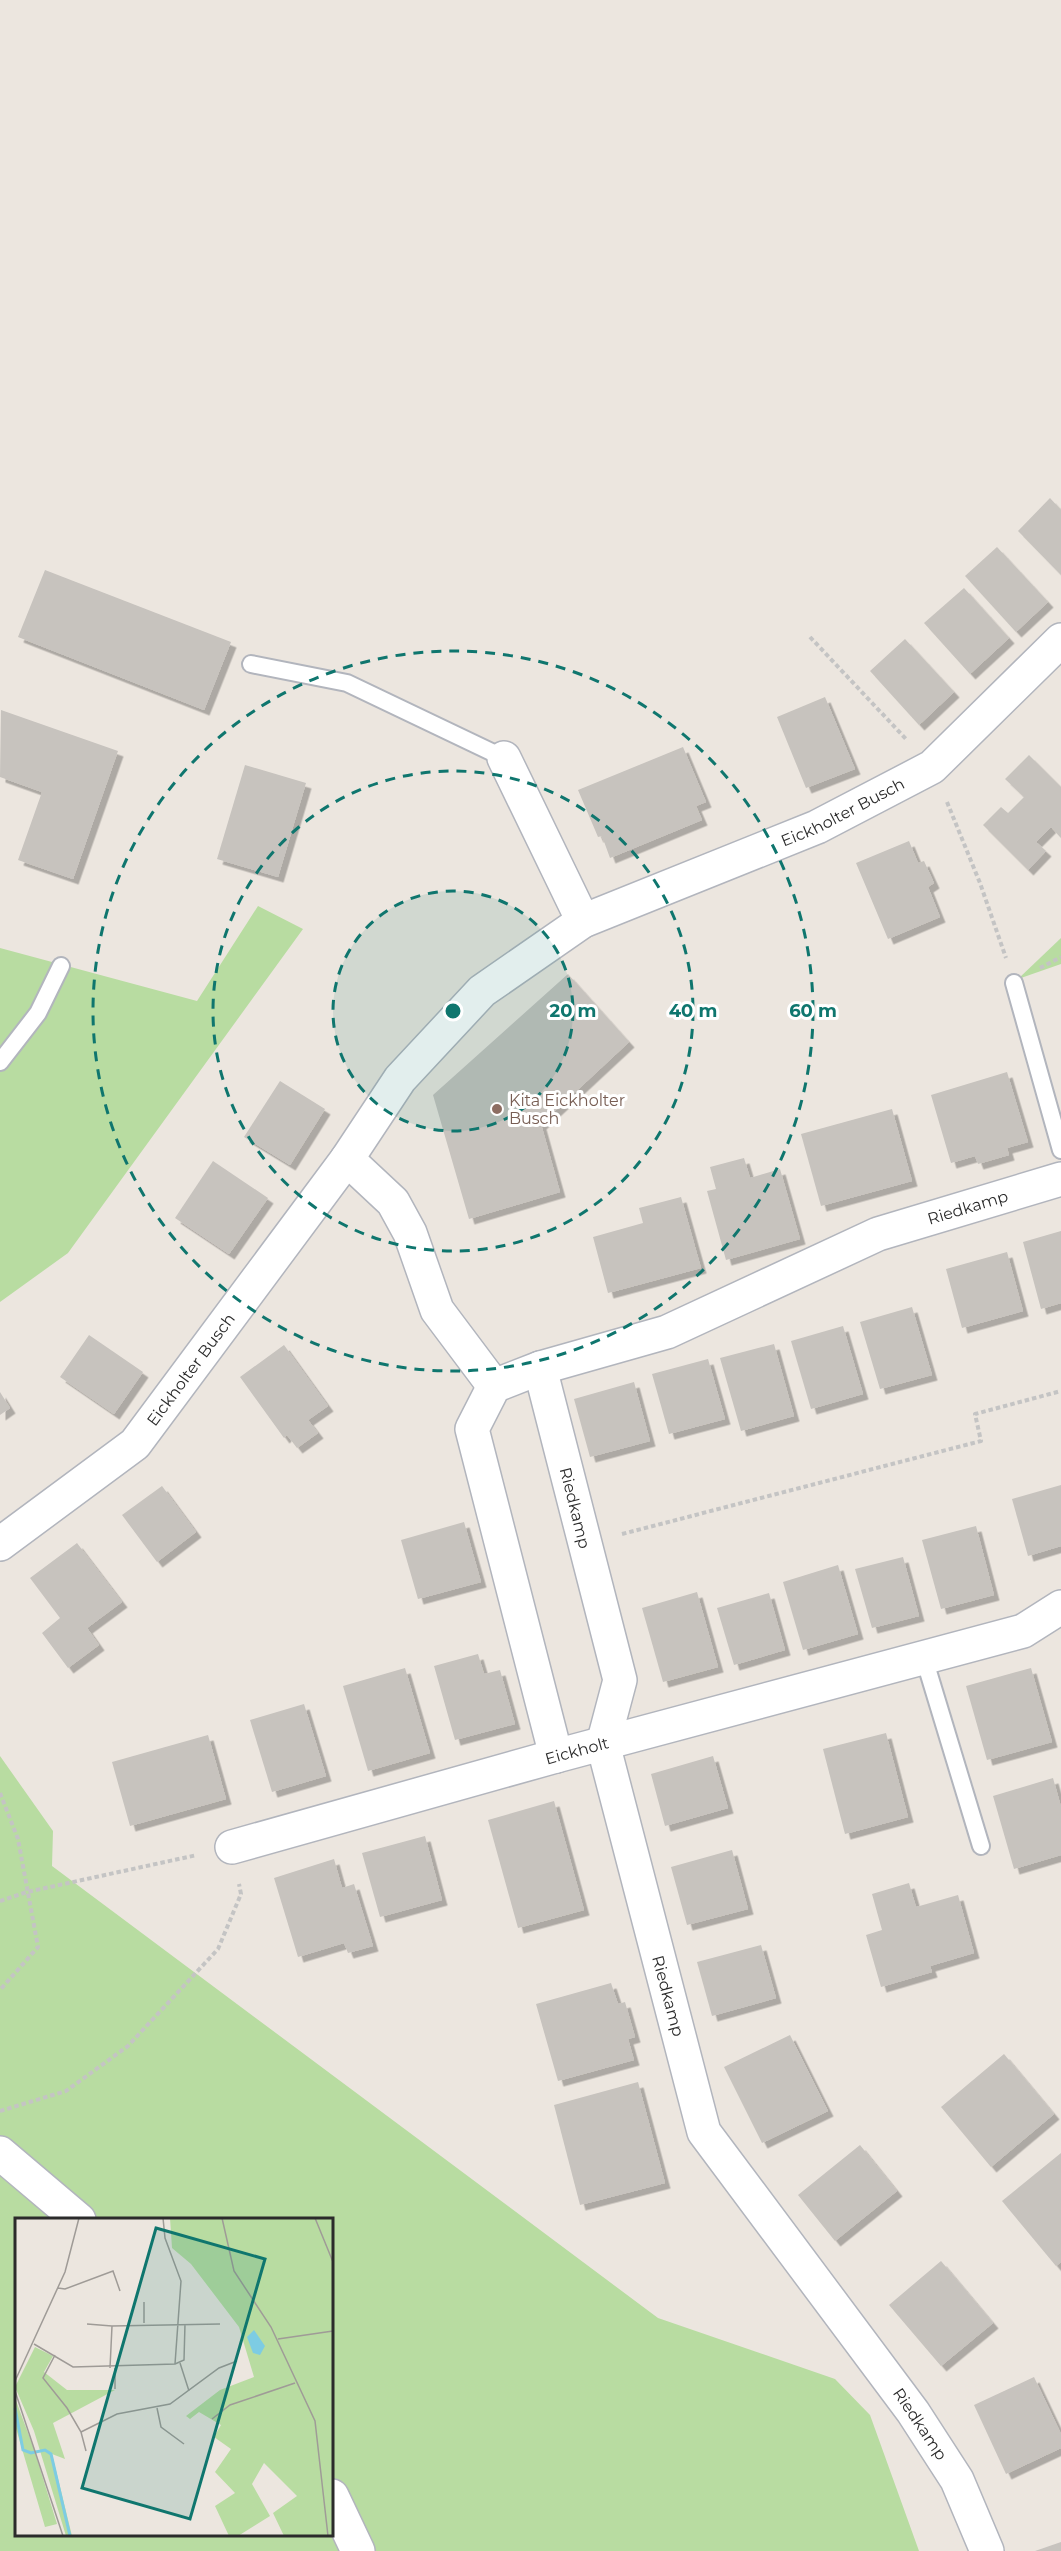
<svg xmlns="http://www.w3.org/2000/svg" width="1061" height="2551" viewBox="0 0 1061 2551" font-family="Montserrat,sans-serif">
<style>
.green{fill:#b8dca1;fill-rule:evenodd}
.building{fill:#c7c3be;filter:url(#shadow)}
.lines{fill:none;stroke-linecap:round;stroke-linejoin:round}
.service-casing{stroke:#b2b5bd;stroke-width:20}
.minor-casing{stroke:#b2b5bd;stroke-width:36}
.path{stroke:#c4c4c4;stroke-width:4;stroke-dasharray:4.5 3;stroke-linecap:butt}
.service{stroke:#fff;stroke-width:16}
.minor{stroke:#fff;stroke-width:33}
.ring{fill:none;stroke:#0f766e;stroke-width:3;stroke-dasharray:10 8}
.education-dot{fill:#8d6e63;stroke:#fff;stroke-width:2}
.labels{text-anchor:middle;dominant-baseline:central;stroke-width:6;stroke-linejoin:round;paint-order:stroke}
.street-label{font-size:16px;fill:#2b2b2b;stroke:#fff}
.education-label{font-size:16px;fill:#785e54;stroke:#fff;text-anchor:start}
.inset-river{fill:none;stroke:#7dcce3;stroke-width:3}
.inset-road{fill:none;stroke:#9f9b97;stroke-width:1.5}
.view{fill:#0f766e;fill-opacity:0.15;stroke:#0f766e;stroke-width:3}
.inset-edge{fill:none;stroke:#2b2b2b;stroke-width:3}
.centre{fill:#0f766e;stroke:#fff;stroke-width:3}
.ring-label{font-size:18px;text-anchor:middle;font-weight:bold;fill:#0f766e;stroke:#fff;stroke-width:6;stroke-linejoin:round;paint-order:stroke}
</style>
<defs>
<filter id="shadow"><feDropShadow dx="5.5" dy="5.5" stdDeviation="0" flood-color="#0004"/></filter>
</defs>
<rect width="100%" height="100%" fill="#ece6df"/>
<g class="green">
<polygon points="258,906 303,929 68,1253 0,1302 0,948 197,1001"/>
<polygon points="1061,938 1061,964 1018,979"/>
<path d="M0,1756l53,75 -1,35 606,452 177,61 35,36 49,136h-919zM16,2220h316v314h-316z"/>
</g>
<g class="building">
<polygon points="1050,498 1061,510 1061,575 1018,531"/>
<polygon points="997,547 1048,602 1016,632 965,576"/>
<polygon points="45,570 231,642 204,710 18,637"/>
<polygon points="964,588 1009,638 970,674 924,623"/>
<polygon points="905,639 954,692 919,725 870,671"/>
<polygon points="825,697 855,769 806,788 777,717"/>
<polygon points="1,710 118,751 73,879 18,860 42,792 0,777"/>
<polygon points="683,747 706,802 696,806 702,820 610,858 602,836 598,837 578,790"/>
<polygon points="1029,755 1061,787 1061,838 1051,827 1036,842 1046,851 1028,870 983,825 1001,807 1008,813 1024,797 1005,779"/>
<polygon points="245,765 306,783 278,877 217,859"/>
<polygon points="909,841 918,863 924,861 934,883 928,887 940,917 888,939 856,863"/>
<polygon points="568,974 629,1042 541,1124 560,1192 469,1219 433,1095"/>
<polygon points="1007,1072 1028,1142 1007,1148 1009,1155 978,1164 975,1156 951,1163 931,1095"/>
<polygon points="280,1081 325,1109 290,1165 244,1137"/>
<polygon points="892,1109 912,1181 821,1206 801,1134"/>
<polygon points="744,1158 750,1178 780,1169 800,1239 726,1260 707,1191 716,1189 710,1167"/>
<polygon points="213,1161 268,1198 229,1254 175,1218"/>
<polygon points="681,1197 701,1268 608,1293 593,1237 643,1223 639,1208"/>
<polygon points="1061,1231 1061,1303 1041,1309 1023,1242"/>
<polygon points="1007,1252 1023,1311 962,1328 946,1269"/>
<polygon points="912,1307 932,1375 880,1389 860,1322"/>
<polygon points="843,1326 863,1394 811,1409 791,1341"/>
<polygon points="89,1335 143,1372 114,1414 60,1377"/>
<polygon points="774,1344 794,1416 741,1431 720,1358"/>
<polygon points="284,1345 328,1406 308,1420 318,1433 297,1448 287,1435 284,1438 240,1377"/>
<polygon points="708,1359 725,1419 669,1434 652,1374"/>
<polygon points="634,1382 650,1441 590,1457 574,1399"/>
<polygon points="0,1392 10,1408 0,1415"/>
<polygon points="1061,1485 1061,1546 1028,1556 1012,1499"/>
<polygon points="162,1486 196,1532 157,1562 122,1515"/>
<polygon points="464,1522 481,1582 418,1599 401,1540"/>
<polygon points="976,1526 994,1595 941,1609 922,1540"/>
<polygon points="77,1543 122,1602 87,1628 99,1645 68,1668 42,1633 60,1618 30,1578"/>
<polygon points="903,1557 919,1616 872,1628 855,1569"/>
<polygon points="838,1565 858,1634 803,1650 783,1582"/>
<polygon points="697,1592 718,1667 663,1682 642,1608"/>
<polygon points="769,1593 785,1650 734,1665 717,1608"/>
<polygon points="478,1654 484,1674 500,1670 515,1724 455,1740 434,1666"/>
<polygon points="405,1668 430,1753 368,1771 343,1686"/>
<polygon points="1031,1668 1052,1742 987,1760 966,1686"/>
<polygon points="304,1704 326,1776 272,1792 250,1720"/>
<polygon points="886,1733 908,1817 845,1834 823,1749"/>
<polygon points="208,1735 226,1799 130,1826 112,1762"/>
<polygon points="713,1756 728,1808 665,1826 651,1774"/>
<polygon points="1053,1778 1061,1807 1061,1855 1014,1869 993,1796"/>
<polygon points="554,1801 584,1910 518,1928 488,1820"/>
<polygon points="425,1836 442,1900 380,1917 362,1853"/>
<polygon points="732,1850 748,1909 687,1925 671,1867"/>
<polygon points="334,1859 342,1888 354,1884 373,1946 348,1953 344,1943 298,1957 274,1878"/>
<polygon points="909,1883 916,1907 958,1895 974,1953 930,1966 932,1972 881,1987 866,1935 882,1930 872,1894"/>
<polygon points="761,1945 776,1998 712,2016 697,1962"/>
<polygon points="611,1983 618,2004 625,2002 635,2037 628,2039 634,2060 558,2081 536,2004"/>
<polygon points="790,2035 828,2111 762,2143 724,2067"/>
<polygon points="1004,2054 1054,2114 991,2167 941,2107"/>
<polygon points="638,2082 665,2183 580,2205 554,2105"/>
<polygon points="860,2145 897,2191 835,2241 798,2195"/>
<polygon points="1061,2153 1061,2262 1056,2266 1002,2201"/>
<polygon points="941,2261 993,2323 941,2366 889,2305"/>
<polygon points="1034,2377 1061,2434 1061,2448 1006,2474 974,2405"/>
<polygon points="1061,2542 1061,2551 1035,2551"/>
</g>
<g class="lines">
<defs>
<g id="service">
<polyline points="251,664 347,683 504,758"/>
<polyline points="1014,983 1061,1150"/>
<polyline points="0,1062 38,1013 61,966"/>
<polyline points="924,1658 981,1846"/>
</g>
<g id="minor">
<polyline points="504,758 583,921"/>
<polyline points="347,1159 393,1202 410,1233 437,1310 494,1386"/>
<polyline points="540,1368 494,1386 472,1429 556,1756"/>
<path id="s1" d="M0,1544l135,-100 212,-285 53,-80 82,-88 101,-70 234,-94 115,-60 129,-127"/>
<path id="s2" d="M232,1847l324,-91 467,-125 38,-24"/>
<polyline points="0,2153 79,2220"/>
<polyline points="332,2496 358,2551"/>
<path id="s3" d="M987,2551l-30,-71 -44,-68 -209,-280 -101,-388 17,-64 -80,-312 127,-36 211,-98 183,-55"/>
</g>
</defs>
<use href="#service" class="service-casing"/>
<use href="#minor" class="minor-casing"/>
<g class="path">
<polyline points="810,637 906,739"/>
<polyline points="947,802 980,883 1006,958"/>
<polyline points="1040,968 1061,957"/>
<polyline points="622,1534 981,1441 975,1414 1061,1391"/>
<polyline points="0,1793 18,1839 38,1947 0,1990"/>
<polyline points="0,1901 27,1892 197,1855"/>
<polyline points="0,2111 66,2091 128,2046 218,1949 241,1894 239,1884"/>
</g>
<use href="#service" class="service"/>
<use href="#minor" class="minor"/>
</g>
<circle cx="453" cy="1011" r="120" fill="#0f766e" fill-opacity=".12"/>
<g class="ring">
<circle cx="453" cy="1011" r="120"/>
<circle cx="453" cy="1011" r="240"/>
<circle cx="453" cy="1011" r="360"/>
</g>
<circle class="education-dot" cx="497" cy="1109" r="6"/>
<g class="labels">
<g class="street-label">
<text stroke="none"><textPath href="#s1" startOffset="1144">Eickholter Busch</textPath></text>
<text stroke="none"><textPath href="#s3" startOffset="1755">Riedkamp</textPath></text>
<text stroke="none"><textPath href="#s1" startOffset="261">Eickholter Busch</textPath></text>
<text transform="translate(575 1508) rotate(76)">Riedkamp</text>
<text stroke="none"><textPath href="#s2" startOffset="358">Eickholt</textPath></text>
<text transform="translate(668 1996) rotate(75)">Riedkamp</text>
<text transform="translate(920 2424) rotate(56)">Riedkamp</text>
</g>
<g class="education-label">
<text x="509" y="1100">Kita Eickholter<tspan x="509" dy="18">Busch</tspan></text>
</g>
</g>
<g transform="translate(15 2218)">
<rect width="318" height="318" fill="#ece6df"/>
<path d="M155,0h163v318h-49l-11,-23 24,-17 -33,-33 -12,21 18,32 -32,20h-9l-14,-30 20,-13 -20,-21 16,-23 -17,-12 7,-12 -22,-13 -9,7 -4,-3 34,-26 34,-13 -15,-50 -48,-63 -19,-16zM20,129l18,9 -9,16 23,18h48l-62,33 12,36 -13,-5 20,82h-6l-32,-105 -19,-44zM0,180l19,51 23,75 -12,3 -30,-102z" fill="#b8dca1"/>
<path d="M239,112l11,16 -5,9 -7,-2 -6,-16z" fill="#7dcce3"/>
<path class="inset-river" d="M0,190l8,42 8,3 14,-3 6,4 19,82"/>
<path class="inset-road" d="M207,0l12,53 37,56 44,94 13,115M300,0l18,44M43,70l7,1 48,-18 7,20M129,84v21M72,106l25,2M263,121l55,-8M19,126l39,23 102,-3 6,-83 -16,-43 -2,-20M40,137l-12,23 24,30 14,24 5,19M165,145l9,28M160,146l9,-4 1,-36M95,150l2,-42 108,-2M0,163l50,-109 14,-54M100,171v-21M0,173l48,145M142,190l4,19 23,17M197,201l18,-14 65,-22M66,214l36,-18 53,-10 49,-36 18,-7"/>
<path class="view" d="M141,10l109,31 -75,260 -108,-31z"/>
<rect width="318" height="318" class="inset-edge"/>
</g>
<circle cx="453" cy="1011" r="9" class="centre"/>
<g class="ring-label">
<text x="573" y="1017">20 m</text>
<text x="693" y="1017">40 m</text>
<text x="813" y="1017">60 m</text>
</g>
</svg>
